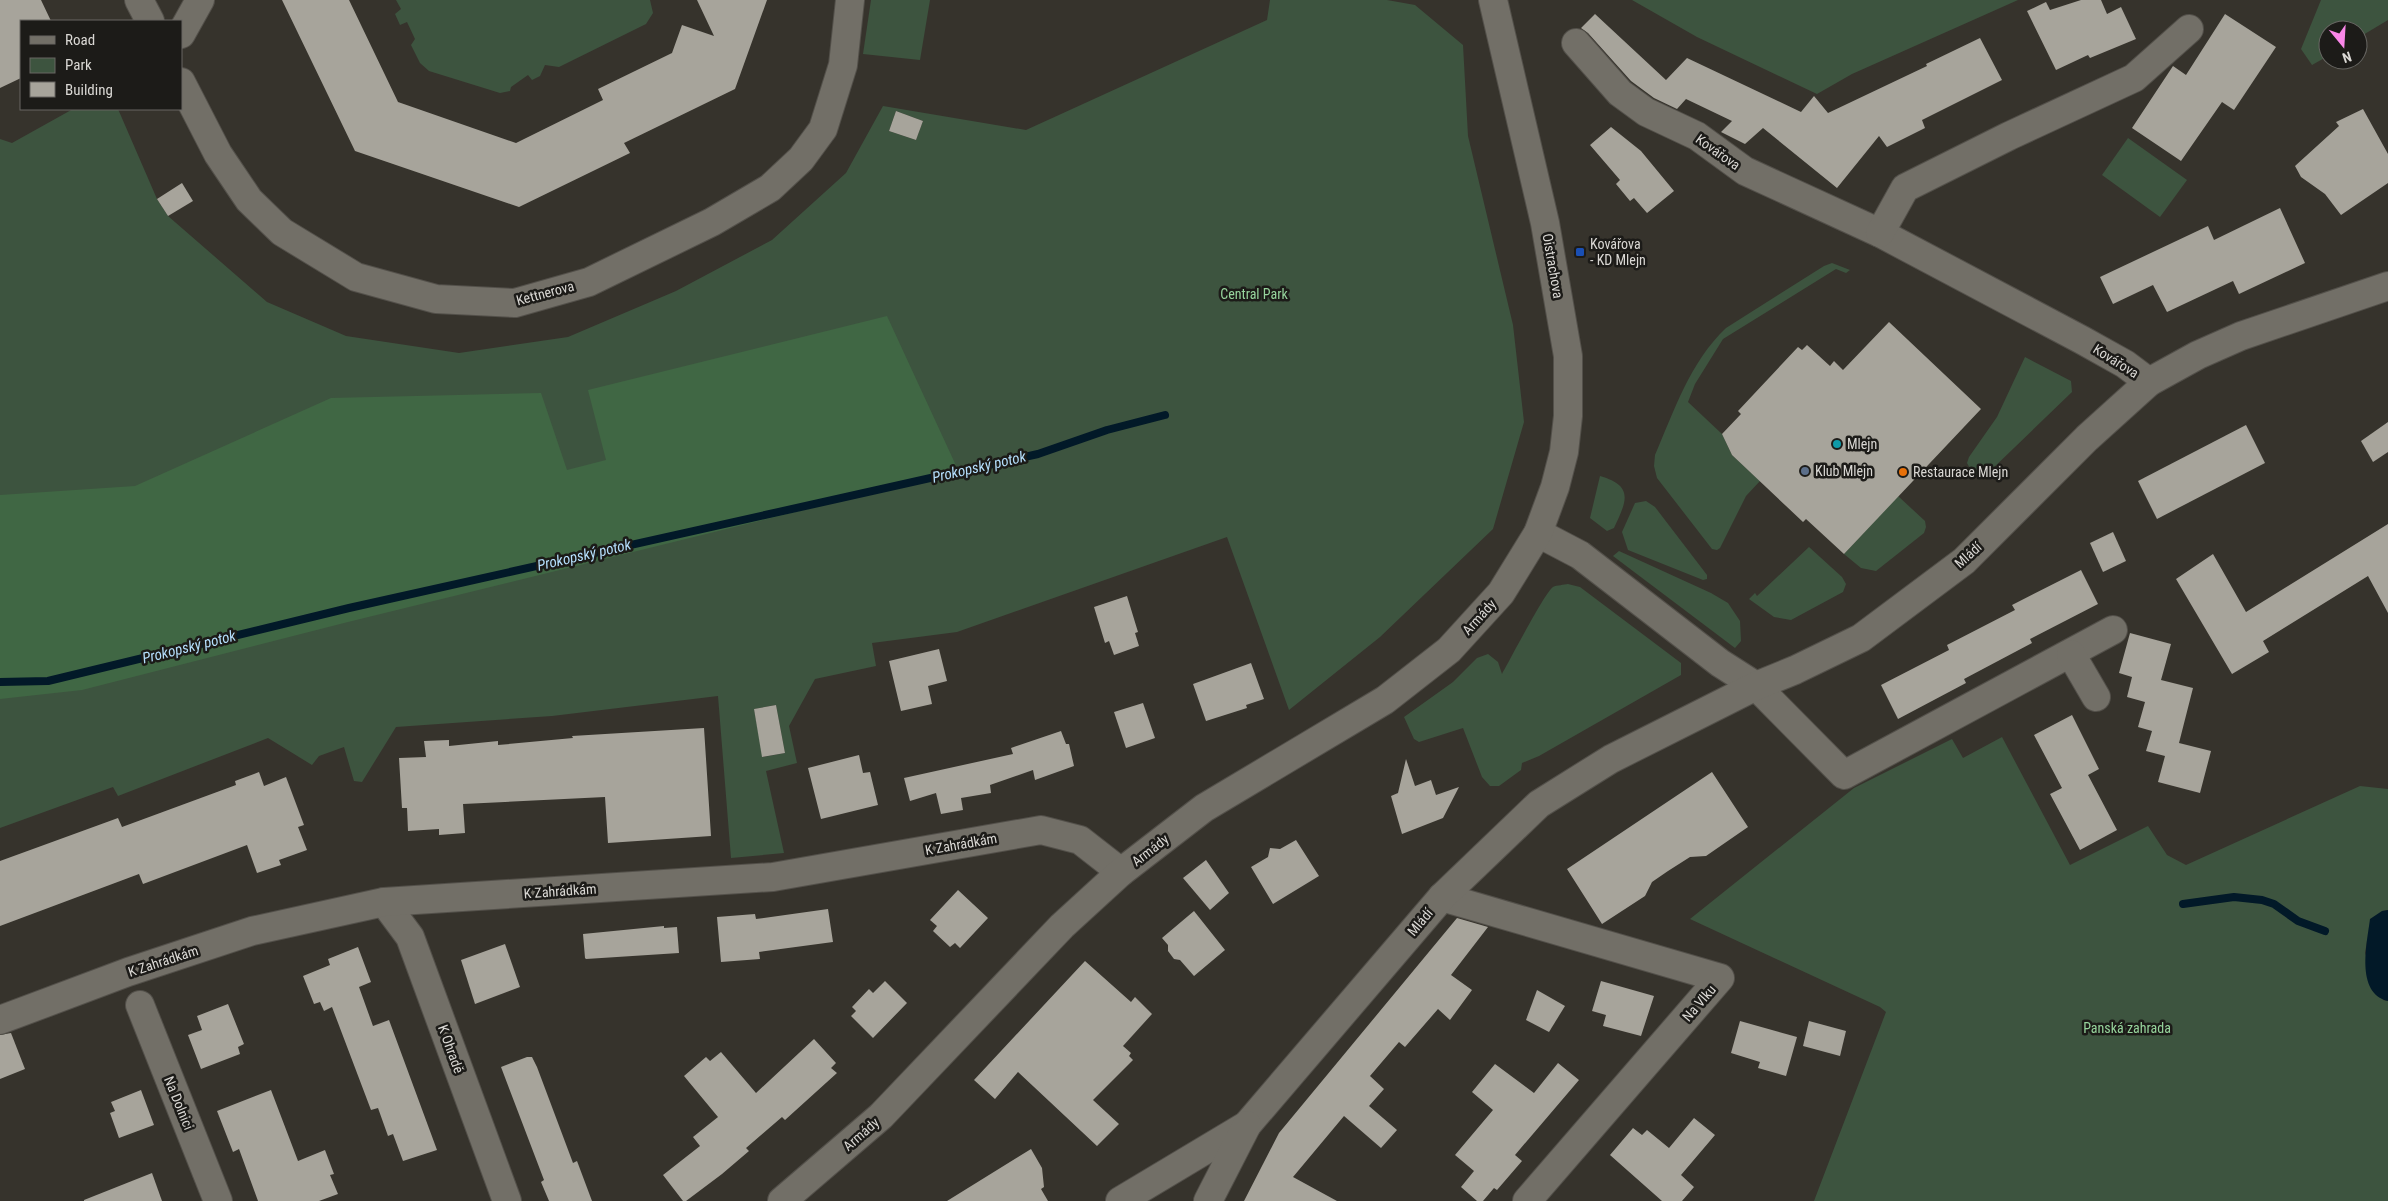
<svg xmlns="http://www.w3.org/2000/svg" width="2388" height="1201" viewBox="0 0 2388 1201" font-family="'Roboto Condensed',sans-serif">
<style>
.green{fill:#3d543f;fill-rule:evenodd}
.forest{fill:#406744}
.water{fill:#021928}
.lines{fill:none;stroke-linecap:round;stroke-linejoin:round}
.stream{stroke:#021928;stroke-width:8}
.building{fill:#a7a49b}
.street-casing{stroke:#53504a;stroke-width:30}
.secondary-casing{stroke:#53504a;stroke-width:30}
.street{stroke:#726f67;stroke-width:28}
.secondary{stroke:#726f67;stroke-width:28}
.transit-dot{fill:#1a4fb4;stroke:#1c1b18;stroke-width:2}
.culture-dot{fill:#0f9aa8;stroke:#1c1b18;stroke-width:2}
.service-dot{fill:#5c6f8a;stroke:#1c1b18;stroke-width:2}
.food-dot{fill:#e8710a;stroke:#1c1b18;stroke-width:2}
.labels{text-anchor:middle;dominant-baseline:central;stroke-width:5;stroke-linejoin:round;paint-order:stroke}
.street-label{font-size:14px;fill:#dad8d4;stroke:#1c1b18}
.poi-label{font-size:14px;fill:#dad8d4;stroke:#1c1b18;text-anchor:start}
.park-label{font-size:14px;fill:#96d49c;stroke:#1c1b18}
.water-label{font-size:15px;font-style:italic;fill:#b5dffd;stroke:#1c1b18}
</style>
<rect width="100%" height="100%" fill="#36332c"/>
<g class="green">
<polygon points="396,0 650,0 653,13 646,24 559,67 545,65 540,76 532,80 528,75 511,87 510,91 500,93 429,71 420,63 411,45 415,39 407,22 400,25 395,14 401,9"/>
<polygon points="871,0 930,0 920,60 863,54"/>
<path d="M1270,0h117l28,5 48,40 5,91 45,189 11,97 -31,107 -113,108 -91,73 -62,-173 -270,95 -85,11 4,23 -61,13 -26,47 8,37 -31,8 18,82 -53,5 -13,-162 -166,20 -156,11 -34,55 -8,-1 -10,-34 -25,9 -7,9 -44,-27 -150,58 -5,-9 -113,41v-689l12,4 61,-34h45l39,90 11,17 99,86 79,34 113,17 109,-16 108,-46 96,-51 74,-67 37,-67 143,24 241,-110zM896,111l27,10 -7,19 -27,-9zM776,705l9,48 -22,4 -9,-48z"/>
<polygon points="1632,0 2018,0 1852,74 1817,94 1697,37"/>
<polygon points="2321,0 2388,0 2388,20 2358,38 2358,30 2328,30 2328,56 2312,65 2301,49"/>
<polygon points="2128,138 2187,180 2160,217 2102,175"/>
<path d="M1832,263l18,7 -4,3 -10,-4 -113,70 -28,45 -7,18 34,32 10,21 28,26 -14,15 -26,52 -3,2 -5,-1 -55,-71 -3,-12 1,-11c19,-44 35,-93 71,-127l98,-62z"/>
<polygon points="2025,357 2071,381 2072,392 1988,473 1981,476 1973,474 1967,463 1969,457 1997,417"/>
<path d="M1600,476c35,10 26,26 14,52l-7,3 -17,-13z"/>
<polygon points="1898,496 1925,521 1926,527 1924,533 1876,571 1861,568 1844,554"/>
<polygon points="1646,501 1655,507 1707,575 1707,579 1703,580 1628,550 1622,532 1635,503"/>
<polygon points="1809,547 1842,577 1846,584 1843,592 1791,620 1774,617 1749,599 1755,593 1757,596"/>
<polygon points="1619,551 1711,593 1728,603 1740,621 1741,641 1735,648 1613,556"/>
<path d="M1568,584l12,3 101,76v12l-142,81 -17,7 -1,7 -22,16h-9l-8,-9 -19,-49 -44,14 -5,-3 -10,-22 49,-35 24,-24 11,-4 10,8 4,12c8,-14 43,-82 51,-87 4,-2 11,-2 15,-3z"/>
<polygon points="2002,737 2070,865 2148,826 2167,855 2186,865 2360,786 2388,789 2388,910 2382,911 2367,941 2365,953 2383,1000 2388,1001 2388,1201 1814,1201 1886,1012 1880,1007 1690,919 1854,788 1952,739 1963,758"/>
</g>
<polygon class="forest" points="887,316 959,472 348,622 82,690 0,699 0,495 135,486 331,398 541,393 567,470 606,460 588,390"/>
<path class="water" d="M2388,910v91c-33,-8 -21,-58 -18,-82l12,-8z"/>
<g class="lines">
<g class="stream">
<polyline points="0,682 48,681 349,608 1038,454 1107,430 1165,415"/>
<polyline points="2183,904 2234,897 2262,900 2274,904 2298,921 2325,931"/>
</g>
</g>
<g class="building">
<polygon points="0,0 41,0 51,21 21,21 21,78 0,88"/>
<polygon points="282,0 349,0 398,102 516,143 603,100 598,89 672,53 682,25 714,36 697,0 767,0 735,89 624,143 630,153 519,207 355,151"/>
<polygon points="2081,0 2101,0 2107,14 2121,7 2136,39 2090,58 2088,55 2056,70 2027,11 2046,2 2050,10"/>
<polygon points="1595,14 1666,80 1687,58 1801,112 1814,96 1828,113 1927,66 1926,64 1980,38 2002,80 1922,120 1925,128 1887,147 1879,136 1837,188 1763,128 1745,144 1721,132 1732,121 1686,99 1677,109 1654,98 1631,81 1588,33 1581,28"/>
<polygon points="2225,14 2276,47 2234,110 2222,102 2181,161 2132,128 2173,66 2186,75"/>
<polygon points="2363,109 2388,154 2388,183 2341,215 2325,194 2301,177 2295,166 2339,126 2336,122"/>
<polygon points="896,111 923,121 916,140 889,131"/>
<polygon points="1611,127 1641,151 1674,191 1647,213 1634,198 1630,201 1616,184 1620,180 1590,145"/>
<polygon points="182,183 193,201 168,216 157,199"/>
<polygon points="2280,208 2305,263 2239,294 2233,281 2167,312 2153,285 2113,304 2100,277 2208,226 2214,240"/>
<polygon points="1889,322 1981,409 1844,554 1806,519 1803,522 1732,455 1722,434 1741,414 1738,411 1798,347 1802,350 1807,345 1830,366 1834,361 1843,370"/>
<polygon points="2388,422 2388,452 2373,462 2361,441"/>
<polygon points="2246,425 2265,463 2157,519 2138,481"/>
<polygon points="2388,524 2388,613 2368,576 2263,641 2269,652 2232,674 2176,579 2213,554 2246,612"/>
<polygon points="2113,532 2126,561 2103,572 2090,543"/>
<polygon points="2081,570 2098,604 2030,639 2032,643 1964,679 1966,683 1898,719 1881,685 1949,650 1947,645 2015,610 2012,605"/>
<polygon points="1127,596 1138,632 1135,633 1139,646 1114,655 1109,641 1105,643 1094,607"/>
<polygon points="2130,633 2171,644 2161,680 2193,688 2179,743 2211,751 2200,793 2158,782 2165,756 2146,751 2152,731 2138,727 2145,702 2127,697 2132,677 2119,673"/>
<polygon points="939,649 947,681 928,686 932,704 901,711 889,661"/>
<polygon points="1251,663 1264,699 1246,705 1247,708 1206,721 1193,684"/>
<polygon points="1143,703 1155,738 1126,748 1114,712"/>
<polygon points="776,705 785,753 762,757 754,709"/>
<polygon points="2072,715 2099,769 2088,775 2117,830 2080,850 2050,794 2062,788 2034,735"/>
<polygon points="704,728 711,836 608,843 605,797 463,804 465,833 439,835 439,829 408,831 407,808 402,808 399,758 426,757 424,741 449,740 449,746 498,741 498,745 573,738 572,736"/>
<polygon points="1061,731 1066,744 1069,744 1074,766 1035,780 1033,770 990,785 991,793 961,798 963,810 941,814 936,793 910,801 904,778 1013,754 1011,748"/>
<polygon points="859,755 863,773 870,772 878,805 821,819 808,768"/>
<polygon points="1406,759 1415,786 1431,780 1436,795 1459,787 1443,818 1402,834 1391,796 1398,793"/>
<polygon points="259,772 264,786 286,777 304,825 298,827 307,850 279,860 281,865 257,873 247,845 143,884 139,874 0,926 0,861 118,818 122,827 236,785 235,781"/>
<polygon points="1712,772 1748,827 1706,856 1690,857 1668,871 1652,882 1645,896 1602,924 1567,869"/>
<polygon points="1296,840 1319,876 1273,904 1251,867 1268,857 1270,848 1280,849"/>
<polygon points="1206,860 1229,893 1210,910 1183,878"/>
<polygon points="958,890 988,918 960,948 955,943 950,947 933,931 937,926 930,920"/>
<polygon points="828,909 833,942 759,952 760,959 721,962 717,917 755,914 756,919"/>
<polygon points="1194,911 1225,950 1194,976 1180,960 1174,959 1168,951 1168,945 1162,938"/>
<polygon points="1457,918 1488,927 1451,975 1472,990 1450,1020 1438,1009 1405,1047 1399,1042 1370,1076 1384,1089 1369,1106 1397,1130 1381,1148 1344,1116 1293,1177 1337,1201 1244,1201 1279,1133"/>
<polygon points="664,926 664,928 677,927 679,953 586,959 585,958 583,934"/>
<polygon points="505,944 520,987 475,1004 461,960"/>
<polygon points="358,947 371,982 359,987 373,1026 389,1020 437,1150 403,1161 393,1134 388,1136 378,1108 371,1110 332,1007 324,1011 320,1002 314,1004 303,976 330,965 328,959"/>
<polygon points="1085,961 1131,1002 1135,997 1152,1014 1123,1046 1131,1053 1129,1056 1133,1060 1093,1100 1119,1124 1097,1146 1018,1072 995,1099 974,1080"/>
<polygon points="885,981 907,1003 873,1038 851,1016 856,1011 852,1007 869,989 873,993"/>
<polygon points="1601,981 1654,996 1641,1036 1603,1026 1606,1015 1592,1011"/>
<polygon points="1537,990 1565,1006 1549,1032 1526,1020"/>
<polygon points="228,1004 244,1044 238,1047 240,1054 201,1069 188,1035 202,1030 197,1016"/>
<polygon points="1740,1021 1797,1037 1786,1076 1758,1068 1760,1062 1731,1053"/>
<polygon points="1809,1021 1846,1031 1840,1056 1803,1046"/>
<polygon points="11,1033 25,1069 0,1079 0,1035"/>
<polygon points="814,1039 836,1063 831,1068 837,1073 785,1120 782,1117 746,1148 749,1151 722,1174 686,1201 683,1201 663,1175 700,1146 693,1137 718,1117 684,1076 706,1057 710,1061 721,1052 756,1093"/>
<polygon points="527,1057 532,1057 537,1067 573,1163 577,1161 592,1201 549,1201 541,1182 544,1180 501,1067"/>
<polygon points="1558,1063 1579,1080 1515,1155 1522,1161 1497,1190 1494,1188 1483,1201 1477,1201 1461,1187 1474,1171 1455,1155 1493,1110 1472,1092 1495,1064 1534,1093"/>
<polygon points="141,1090 154,1125 119,1138 110,1113 115,1111 111,1102"/>
<polygon points="271,1090 298,1161 325,1150 334,1174 330,1175 338,1194 319,1201 258,1201 239,1149 233,1152 217,1111"/>
<polygon points="1694,1118 1715,1135 1681,1175 1694,1187 1682,1201 1662,1201 1610,1155 1633,1128 1642,1135 1647,1130 1669,1148"/>
<polygon points="1031,1149 1042,1168 1044,1187 1041,1189 1048,1201 947,1201"/>
<polygon points="152,1173 162,1201 84,1201 84,1200"/>
</g>
<g class="lines">
<defs>
<g id="street">
<polyline points="139,0 150,21"/>
<polyline points="181,34 200,0"/>
<polyline points="1576,43 1620,93 1646,112 1697,136 1745,171 1880,233 2082,340 2125,364 2149,382"/>
<polyline points="181,82 218,154 249,200 282,232 356,277 436,299 515,303 589,282 712,222 770,188 801,159 823,129 843,65 850,0"/>
<polyline points="1880,233 1905,188 2009,136 2134,78 2189,29"/>
<polyline points="1538,533 1580,555 1720,663 1756,686 1844,775 2113,630"/>
<polyline points="2071,654 2096,697"/>
<polyline points="1442,897 1720,978 1527,1201"/>
<polyline points="384,902 410,937 507,1201"/>
<polyline points="140,1005 218,1201"/>
<polyline points="0,1020 128,972 252,931 384,902 773,877 1041,830 1080,840 1121,872"/>
<polyline points="1120,1201 1247,1125 1442,897 1539,804 1611,759 1756,686 1795,670 1861,638 1964,561 2087,438 2149,382 2198,355 2241,336 2388,286"/>
<polyline points="1208,1201 1247,1125"/>
</g>
<polyline id="secondary" points="782,1201 881,1116 1062,926 1121,872 1204,808 1385,700 1449,650 1501,593 1538,533 1555,487 1564,452 1568,416 1568,356 1545,223 1493,0"/>
</defs>
<use href="#street" class="street-casing"/>
<use href="#secondary" class="secondary-casing"/>
<use href="#street" class="street"/>
<use href="#secondary" class="secondary"/>
</g>
<rect class="transit-dot" x="1575" y="247" width="10" height="10" rx="2.5"/>
<circle class="culture-dot" cx="1837" cy="444" r="5"/>
<circle class="service-dot" cx="1805" cy="471" r="5"/>
<circle class="food-dot" cx="1903" cy="472" r="5"/>
<g class="labels">
<g class="street-label">
<text transform="translate(1718 152) rotate(35)">Kovářova</text>
<text transform="translate(1553 266) rotate(80)">Oistrachova</text>
<text transform="translate(545 293) rotate(-15)">Kettnerova</text>
<text transform="translate(2116 361) rotate(32)">Kovářova</text>
<text transform="translate(1968 555) rotate(-42)">Mládí</text>
<text transform="translate(1479 617) rotate(-48)">Armády</text>
<text transform="translate(961 844) rotate(-10)">K Zahrádkám</text>
<text transform="translate(1150 850) rotate(-38)">Armády</text>
<text transform="translate(560 891) rotate(-4)">K Zahrádkám</text>
<text transform="translate(1420 922) rotate(-50)">Mládí</text>
<text transform="translate(163 961) rotate(-18)">K Zahrádkám</text>
<text transform="translate(1699 1003) rotate(-49)">Na Vlku</text>
<text transform="translate(451 1049) rotate(70)">K Ohradě</text>
<text transform="translate(179 1103) rotate(68)">Na Dolnici</text>
<text transform="translate(861 1134) rotate(-41)">Armády</text>
</g>
<g class="poi-label">
<text x="1590" y="244">Kovářova<tspan x="1590" dy="16">- KD Mlejn</tspan></text>
<text x="1847" y="444">Mlejn</text>
<text x="1815" y="471">Klub Mlejn</text>
<text x="1913" y="472">Restaurace Mlejn</text>
</g>
<g class="park-label">
<text x="1254" y="294">Central Park</text>
<text x="2127" y="1028">Panská zahrada</text>
</g>
<g class="water-label">
<text transform="translate(979 467) rotate(-13)">Prokopský potok</text>
<text transform="translate(584 555) rotate(-13)">Prokopský potok</text>
<text transform="translate(189 647) rotate(-14)">Prokopský potok</text>
</g>
</g>
<rect x="20" y="20" width="162" height="90" fill="#1c1b18" stroke="#686763"/>
<rect x="30" y="36" width="25" height="8" fill="#726f67" stroke="#686763"/>
<text x="65" y="45" font-size="15" fill="#dad8d4">Road</text>
<rect x="30" y="58" width="25" height="15" fill="#3d543f" stroke="#686763"/>
<text x="65" y="70" font-size="15" fill="#dad8d4">Park</text>
<rect x="30" y="82" width="25" height="15" fill="#a7a49b" stroke="#686763"/>
<text x="65" y="95" font-size="15" fill="#dad8d4">Building</text>
<g transform="translate(2343 45) rotate(162)"><circle r="24" fill="#1c1b18" stroke="#686763"/>
<path d="M0-4L9 19L0 12L-9 19Z" fill="#fa87e8"/>
<text y="-8" font-size="14" font-weight="bold" text-anchor="middle" fill="#dad8d4">N</text>
</g>
</svg>
